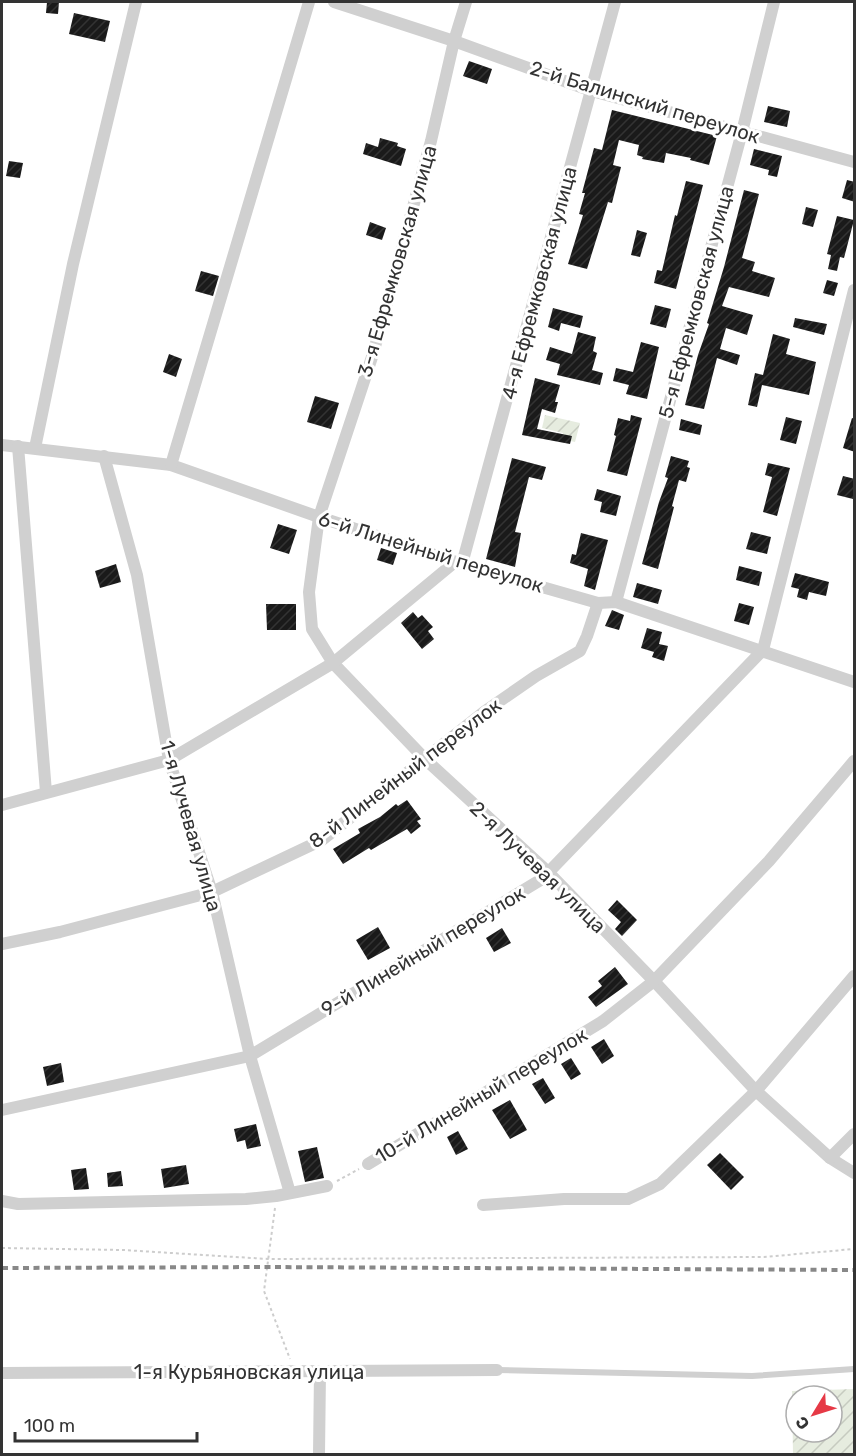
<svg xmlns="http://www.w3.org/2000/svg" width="856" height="1456" viewBox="0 0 856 1456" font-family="Rubik,sans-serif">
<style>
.garden{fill:url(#garden-furrows);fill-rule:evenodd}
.building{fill:url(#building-hatch)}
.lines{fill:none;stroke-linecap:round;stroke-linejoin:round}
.path{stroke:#cdcdcd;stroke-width:2;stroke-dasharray:3 3;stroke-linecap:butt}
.service{stroke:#d0d0d0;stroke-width:6}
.minor{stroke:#d0d0d0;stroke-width:12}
.rail{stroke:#888;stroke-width:4;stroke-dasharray:6 4.5;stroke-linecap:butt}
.labels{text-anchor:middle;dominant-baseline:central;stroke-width:6;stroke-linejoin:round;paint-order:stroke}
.street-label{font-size:20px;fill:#333;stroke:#fff}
</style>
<defs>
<pattern id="garden-furrows" width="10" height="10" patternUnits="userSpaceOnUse" patternTransform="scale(1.5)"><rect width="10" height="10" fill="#e6ecdf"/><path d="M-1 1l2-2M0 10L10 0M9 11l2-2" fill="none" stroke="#c6cbc0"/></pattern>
<pattern id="building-hatch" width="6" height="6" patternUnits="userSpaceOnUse" patternTransform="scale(1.5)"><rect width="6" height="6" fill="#1a1a1a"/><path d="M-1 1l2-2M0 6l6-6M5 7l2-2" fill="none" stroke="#333"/></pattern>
</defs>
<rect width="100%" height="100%" fill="#fff"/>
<g class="garden">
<polygon points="545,415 580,423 575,442 562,439 563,433 542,428"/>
<path d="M854,1389v65h-61l-1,-63zM796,1396h36v36h-36z"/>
</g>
<g class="building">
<polygon points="47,2 59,2 58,14 46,13"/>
<polygon points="74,13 110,21 105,42 69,34"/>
<polygon points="469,61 492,69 487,84 463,76"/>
<polygon points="768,106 790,111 787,127 764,122"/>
<polygon points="612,110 717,136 709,165 690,160 691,158 666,153 664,163 642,159 643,157 637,155 639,145 619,140 613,165 621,167 612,203 608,202 587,269 568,264 583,215 579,214 585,193 582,193 594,148 602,150"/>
<polygon points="380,138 398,143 397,146 406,149 401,166 363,154 366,143 378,147"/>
<polygon points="754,149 782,156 777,177 768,175 769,170 750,165"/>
<polygon points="9,161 23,163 20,178 6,176"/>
<polygon points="847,180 855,182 855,202 842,198"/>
<polygon points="686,181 703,185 676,289 654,283 657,270 662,271 675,215 677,216"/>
<polygon points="744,190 759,194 742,258 755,262 752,271 775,278 769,297 729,287 722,306 753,315 747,335 726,328 720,349 740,355 737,365 717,358 704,409 685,405 698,355 709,324 707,323 724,267"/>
<polygon points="806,207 818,210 813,227 802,224"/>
<polygon points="837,216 854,220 844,258 840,257 837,271 828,269 831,255 827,254"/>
<polygon points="370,222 386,228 382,240 366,235"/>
<polygon points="637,230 647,233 640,257 631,255"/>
<polygon points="201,271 219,276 213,296 195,291"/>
<polygon points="827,280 838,283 834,296 823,293"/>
<polygon points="655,305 671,309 666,328 650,324"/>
<polygon points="553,308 583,316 580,328 561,323 559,331 548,327"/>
<polygon points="795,318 827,324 824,335 793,327"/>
<polygon points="578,332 596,337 593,351 597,353 592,370 603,373 600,385 557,375 560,364 546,360 550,347 572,354"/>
<polygon points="773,334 790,339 786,354 816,362 809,395 762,385 757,407 748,405 755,373 763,375"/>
<polygon points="641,342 659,347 647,399 626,394 629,385 613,381 616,368 633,372"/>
<polygon points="169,354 182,359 176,377 163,372"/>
<polygon points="535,378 560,385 555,402 558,402 555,413 542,409 537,429 572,436 570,444 522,435"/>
<polygon points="315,396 339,403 331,429 307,422"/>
<polygon points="631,415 642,418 627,476 607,471 616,436 614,435 618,418 630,421"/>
<polygon points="786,417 802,421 796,444 780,440"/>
<polygon points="852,418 855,419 855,452 843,448"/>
<polygon points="681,419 702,425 700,435 679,430"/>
<polygon points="671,456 689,461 687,467 690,468 686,482 679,480 672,506 674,507 658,569 642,564 659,502 668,478 665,477"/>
<polygon points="512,458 546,467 542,480 529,477 515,532 521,533 515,567 486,559"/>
<polygon points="768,463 790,468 777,516 763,512 772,477 765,475"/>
<polygon points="843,476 855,479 853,499 837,495"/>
<polygon points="597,489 621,496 616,516 600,512 602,502 594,500"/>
<polygon points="278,524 297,530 289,554 270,548"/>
<polygon points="751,532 771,537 767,554 746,549"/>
<polygon points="581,533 608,540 595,590 584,586 588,569 570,563 572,554 576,555"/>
<polygon points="381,548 397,553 393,565 377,560"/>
<polygon points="116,564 121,582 100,588 95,571"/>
<polygon points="739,566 762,572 759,586 736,580"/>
<polygon points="795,573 829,582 826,596 809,592 807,600 797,597 799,589 791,587"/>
<polygon points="637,583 662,590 658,604 633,597"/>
<polygon points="739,603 754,607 749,625 734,621"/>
<polygon points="266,604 296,604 296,630 267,630"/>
<polygon points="612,610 624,615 619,630 605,626"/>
<polygon points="413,612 418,618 422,615 433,627 428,631 434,639 422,649 401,623"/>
<polygon points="647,628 662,632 659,644 668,646 664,661 652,657 654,652 641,648"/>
<polygon points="407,800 421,819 417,821 421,826 411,834 407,829 371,850 369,848 343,864 333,849 360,833 358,829 380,817 396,804 398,806"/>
<polygon points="617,900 637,920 622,936 615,929 621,922 608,910"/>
<polygon points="378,927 390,948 368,960 356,940"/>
<polygon points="502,928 511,943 494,952 486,938"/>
<polygon points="615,967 628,984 596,1007 588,997 602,986 598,981"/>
<polygon points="604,1039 614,1056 602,1064 591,1047"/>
<polygon points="571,1058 581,1074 571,1080 561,1064"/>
<polygon points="61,1063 64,1082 47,1086 43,1067"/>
<polygon points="543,1078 555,1098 545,1104 532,1084"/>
<polygon points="510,1100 527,1130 510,1139 492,1110"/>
<polygon points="256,1124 261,1146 247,1149 245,1140 237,1142 234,1129"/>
<polygon points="458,1131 468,1149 456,1155 447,1137"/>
<polygon points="317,1147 324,1178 305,1182 298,1151"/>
<polygon points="720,1153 744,1177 731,1190 707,1165"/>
<polygon points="186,1165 189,1184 164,1188 161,1169"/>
<polygon points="86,1168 89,1189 74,1190 71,1170"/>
<polygon points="121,1171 123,1186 108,1187 107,1173"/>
</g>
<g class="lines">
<g class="path">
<polyline points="337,1181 359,1169"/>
<polyline points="275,1208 264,1291 290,1359"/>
<polyline points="2,1248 123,1250 268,1259 764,1257 854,1249"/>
</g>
<polyline class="service" points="497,1370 752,1376 854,1369"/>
<g class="minor">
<polyline points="334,2 454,41 592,91 854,162"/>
<polyline points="466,2 454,41 431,141 373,354 319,517 309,592 312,629 333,663 425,759 548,872 654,981 756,1091 830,1158 854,1173"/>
<polyline points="2,445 171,465 319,517 462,564 598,603 616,602 854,682"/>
<polyline points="18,446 46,792"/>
<polyline points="35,448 73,264 136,2"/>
<polyline points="104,456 137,575 169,760 212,892 250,1056 290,1193"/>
<polyline points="171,465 309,2"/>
<polyline points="462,564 615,2"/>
<polyline points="616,602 742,132 774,2"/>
<polyline points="2,805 169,760 333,663 455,562"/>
<polyline points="2,944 60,932 212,892 322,840 484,712 536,676 580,651 587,636 598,603"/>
<polyline points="2,1110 250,1056 542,879 763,650 854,290"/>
<polyline points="830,1158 854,1134"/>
<polyline points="368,1164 603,1021 654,981 769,861 854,761"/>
<polyline points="2,1201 18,1204 246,1199 276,1196 327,1186"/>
<polyline points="483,1205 564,1199 628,1199 660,1184 756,1091 854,976"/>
<polyline points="2,1373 497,1370"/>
<polyline points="319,1454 320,1372"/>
</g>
<polyline class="rail" points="2,1268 267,1267 854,1270"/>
</g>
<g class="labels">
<g class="street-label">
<text transform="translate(645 102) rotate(17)">2-й Балинский переулок</text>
<text transform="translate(397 261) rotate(-74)">3-я Ефремковская улица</text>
<text transform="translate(539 283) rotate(-75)">4-я Ефремковская улица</text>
<text transform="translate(696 302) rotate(-75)">5-я Ефремковская улица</text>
<text transform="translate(431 552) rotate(17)">6-й Линейный переулок</text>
<text transform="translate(405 773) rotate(-37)">8-й Линейный переулок</text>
<text transform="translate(191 826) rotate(74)">1-я Лучевая улица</text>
<text transform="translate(538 867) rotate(44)">2-я Лучевая улица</text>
<text transform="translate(423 951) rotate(-31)">9-й Линейный переулок</text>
<text transform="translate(481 1095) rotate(-31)">10-й Линейный переулок</text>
<text x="249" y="1372">1-я Курьяновская улица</text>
</g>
</g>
<rect width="856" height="1456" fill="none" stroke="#333333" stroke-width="6"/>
<g transform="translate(814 1414) rotate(232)"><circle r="28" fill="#ffffff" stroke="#adadad" stroke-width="1.5"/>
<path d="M0-4.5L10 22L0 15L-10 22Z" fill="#e63946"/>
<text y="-9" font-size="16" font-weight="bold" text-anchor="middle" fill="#333333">С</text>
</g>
<path d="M15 1432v9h182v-9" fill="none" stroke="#333333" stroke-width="3"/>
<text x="24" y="1432" font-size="18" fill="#333333" stroke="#ffffff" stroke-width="4.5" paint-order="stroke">100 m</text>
</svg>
